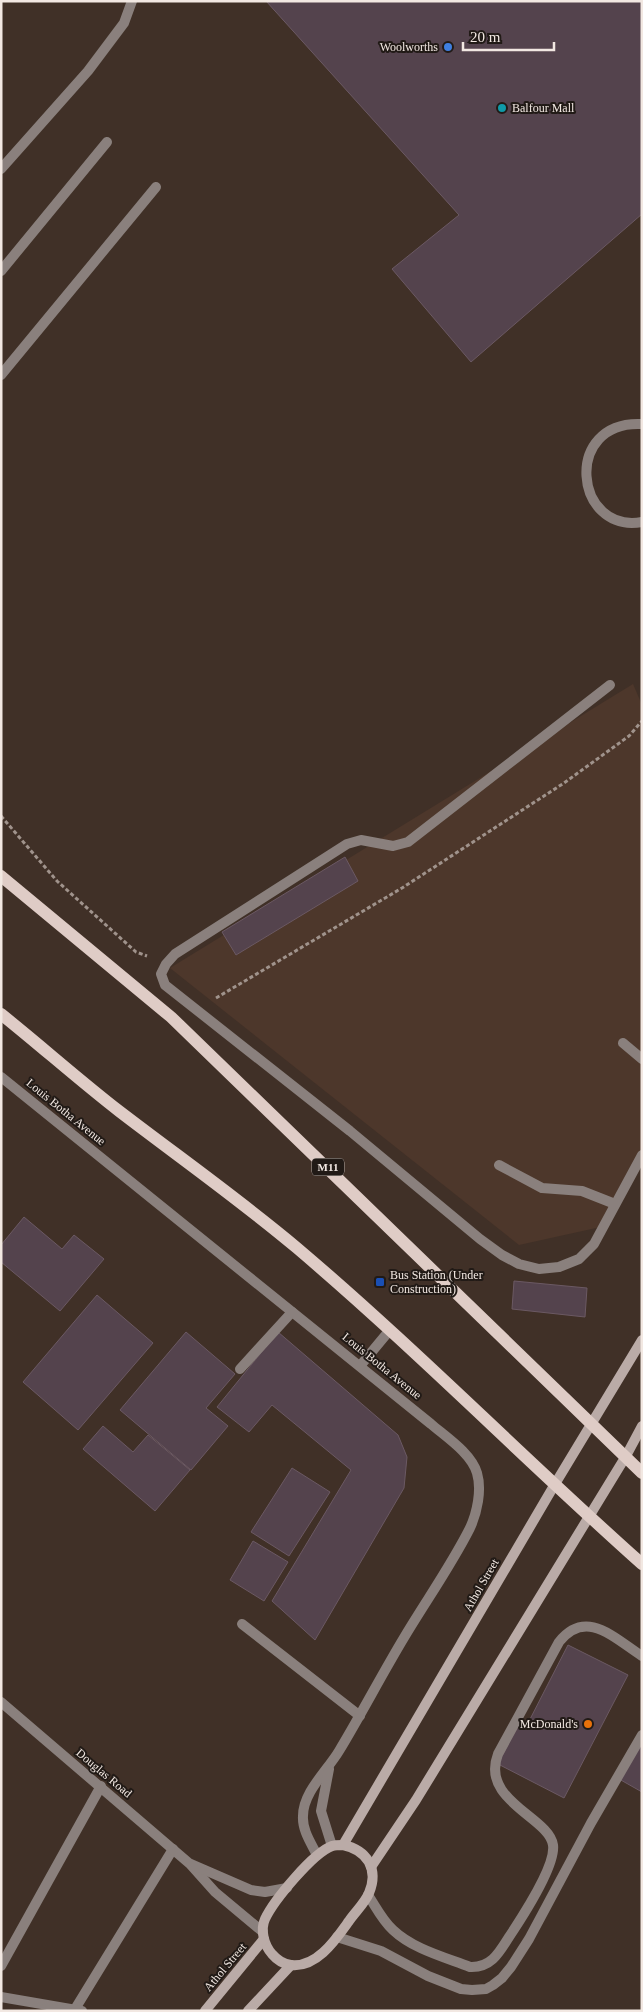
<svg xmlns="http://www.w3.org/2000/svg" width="643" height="2012" viewBox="0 0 643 2012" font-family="Georgia,serif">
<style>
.built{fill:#4d372b}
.building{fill:#54434d;stroke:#6b5963}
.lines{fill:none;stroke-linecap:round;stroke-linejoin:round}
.path{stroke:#a0938c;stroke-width:3;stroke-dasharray:4 2.5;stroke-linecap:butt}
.lane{stroke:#8a807d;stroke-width:10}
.street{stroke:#8a807d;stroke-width:10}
.secondary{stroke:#baaba7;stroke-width:10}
.primary{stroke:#dfccc6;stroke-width:12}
.shop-dot{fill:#3f7fe0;stroke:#211a16;stroke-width:2}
.culture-dot{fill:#0f9aa8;stroke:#211a16;stroke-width:2}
.transit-dot{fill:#1a4fb4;stroke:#211a16;stroke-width:2}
.food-dot{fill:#e8710a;stroke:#211a16;stroke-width:2}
.labels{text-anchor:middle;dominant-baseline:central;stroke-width:4;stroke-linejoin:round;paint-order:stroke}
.shield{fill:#211a16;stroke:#b3aaa5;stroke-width:1}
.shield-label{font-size:11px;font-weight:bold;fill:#f2e8e2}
.poi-label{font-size:12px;fill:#f2e8e2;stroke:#211a16;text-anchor:end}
.street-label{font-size:12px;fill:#f2e8e2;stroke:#211a16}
</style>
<rect width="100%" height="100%" fill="#403027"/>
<polygon class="built" points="633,684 642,705 642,1164 605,1226 519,1245 170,968"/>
<g class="building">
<polygon points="266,1 642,1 642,214 471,362 392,269 459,215"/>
<polygon points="345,857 358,881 236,955 222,932"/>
<polygon points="24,1217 62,1249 74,1235 104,1259 60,1311 1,1262 1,1245"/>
<polygon points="514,1281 587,1288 585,1317 512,1309"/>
<polygon points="97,1295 153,1343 78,1430 23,1382"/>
<polygon points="186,1332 235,1374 206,1408 228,1426 191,1470 120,1410"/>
<polygon points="278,1332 398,1435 407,1457 404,1488 315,1640 272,1601 351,1470 272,1405 249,1432 217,1407"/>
<polygon points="103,1426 133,1452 148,1435 190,1470 155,1511 83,1449"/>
<polygon points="292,1468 330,1492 289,1556 251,1532"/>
<polygon points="253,1541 288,1562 264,1601 230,1580"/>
<polygon points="568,1645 628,1675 564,1798 498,1764 519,1723 526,1727"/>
<polygon points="642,1740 642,1792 619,1779"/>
</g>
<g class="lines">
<g class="path">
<polyline points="1,816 57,881 136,952 147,956"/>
<polyline points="216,998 402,888 564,783 629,736 642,721"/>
</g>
<g class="lane">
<polyline points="1,169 88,71 124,23 132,1"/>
<polyline points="1,271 107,142"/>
<polyline points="1,375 156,187"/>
<path d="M642,424c-80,-4 -68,110 0,98"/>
<polyline points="610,685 408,842 393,846 361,840 347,844 175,954 166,964 161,974 165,985 350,1131 480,1239 502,1255 519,1264 539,1269 559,1267 579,1259 594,1244 642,1155"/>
<polyline points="623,1043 642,1059"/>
<polyline points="499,1165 542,1188 582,1191 615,1204"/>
<polyline points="240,1369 292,1312"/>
<polyline points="242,1624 360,1716"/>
<path d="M368,1895c8,12 14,25 25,35 20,19 51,27 77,37 21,1 29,-14 39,-30 12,-18 47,-71 44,-92 -4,-28 -73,-44 -55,-91l61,-112c27,-34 55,-4 83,14"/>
<polyline points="337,1937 381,1951 428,1976 461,1989 472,1990 486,1989 493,1985 502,1978 511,1967 529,1939 591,1823 642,1735"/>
<polyline points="1,1966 101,1786"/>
<polyline points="75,2009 173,1849"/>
</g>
<g class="street">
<path d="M1,1077l430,347c15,13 40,29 46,49 5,17 0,40 -7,55 -18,36 -44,73 -65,108 -23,38 -43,77 -66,115 -12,20 -36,41 -36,65 -1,14 8,27 14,39"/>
<polyline points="360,1366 389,1331"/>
<polyline points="1,1702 190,1864 215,1892 263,1932"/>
<polyline points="329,1769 321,1811 332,1846"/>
<polyline points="191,1864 251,1890 265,1892 287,1888"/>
<polyline points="1,1997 82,2011"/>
</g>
<g class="secondary">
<polyline points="343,1845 555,1484 642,1340"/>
<path d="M343,1845c24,5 36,24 26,48 -4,10 -14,19 -20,28 -13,18 -32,47 -58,44 -8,-1 -14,-5 -19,-11 -8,-9 -12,-24 -7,-35 9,-19 48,-66 67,-73 3,-1 7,-1 11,-1z"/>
<polyline points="371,1867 416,1800 626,1456 642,1426"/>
<polyline points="205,2011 264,1939"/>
<polyline points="248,2011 291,1965"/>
</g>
<g class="primary">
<polyline points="1,876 171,1017 642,1473"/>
<path d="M1,1014c40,32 78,66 118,97 60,46 121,89 178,137 119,101 228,212 345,316"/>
</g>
</g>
<circle class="shop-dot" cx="448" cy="47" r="5"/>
<circle class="culture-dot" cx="502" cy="108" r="5"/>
<rect class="transit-dot" x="375" y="1277" width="10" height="10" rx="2.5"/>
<circle class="food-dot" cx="588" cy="1724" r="5"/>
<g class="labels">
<rect class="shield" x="312" y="1158.5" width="32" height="17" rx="4"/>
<g class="shield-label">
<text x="328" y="1167">M11</text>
</g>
<g class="poi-label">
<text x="438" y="47">Woolworths</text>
<text x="512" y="108" text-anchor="start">Balfour Mall</text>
<text x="390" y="1275" text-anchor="start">Bus Station (Under<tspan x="390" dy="14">Construction)</tspan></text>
<text x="578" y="1724">McDonald's</text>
</g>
<g class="street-label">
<text transform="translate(66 1112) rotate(39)">Louis Botha Avenue</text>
<text transform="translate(382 1366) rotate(39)">Louis Botha Avenue</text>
<text transform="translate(481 1585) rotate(-60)">Athol Street</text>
<text transform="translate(104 1773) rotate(40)">Douglas Road</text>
<text transform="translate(225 1967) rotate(-50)">Athol Street</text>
</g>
</g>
<rect width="643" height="2012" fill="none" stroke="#f2e8e2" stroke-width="5"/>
<path d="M463 42v8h91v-8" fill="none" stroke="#f2e8e2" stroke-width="2.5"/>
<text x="470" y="42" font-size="15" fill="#f2e8e2" stroke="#211a16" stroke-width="4" paint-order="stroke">20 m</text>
</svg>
